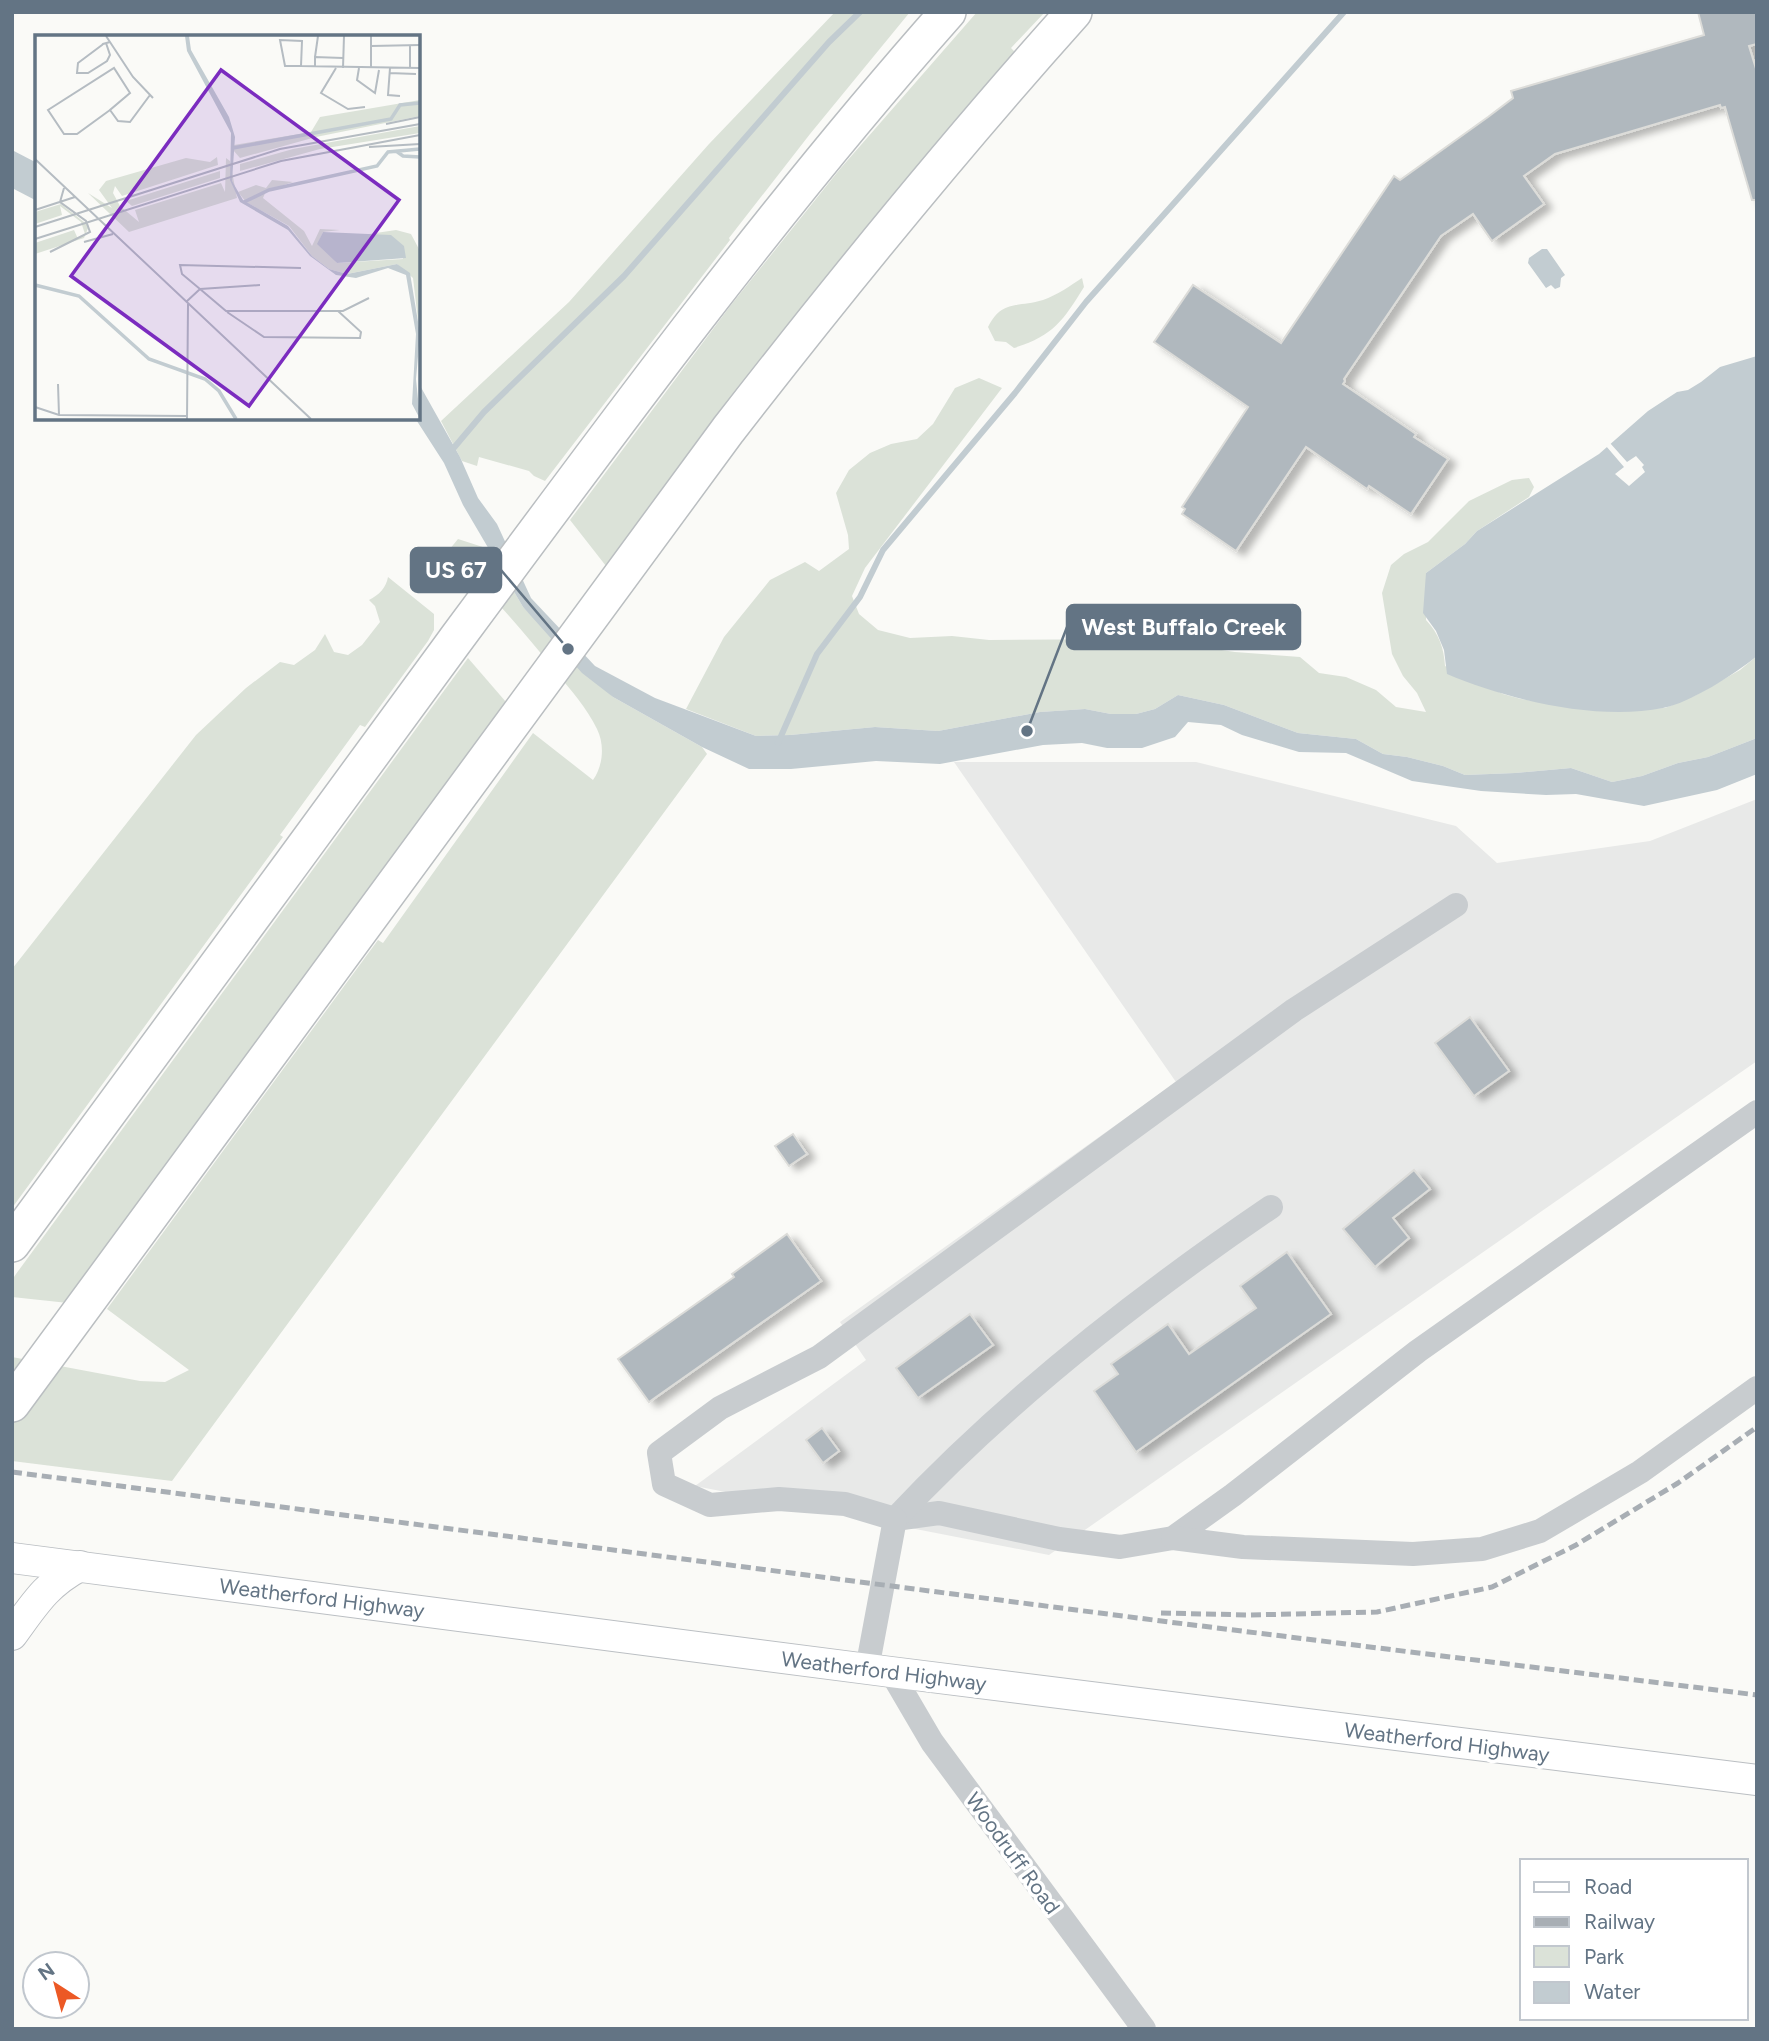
<svg xmlns="http://www.w3.org/2000/svg" width="1769" height="2041" viewBox="0 0 1769 2041" font-family="Figtree,sans-serif">
<style>
.built{fill:#e8e9e8}
.green{fill:#dbe2d8}
.water{fill:#c2ccd1}
.pier{fill:#fafaf7}
.lines{fill:none;stroke-linecap:round;stroke-linejoin:round}
.stream{stroke:#c2ccd1;stroke-width:6}
.building{fill:#b0b8be;stroke:#dcdcd9;stroke-width:2;filter:url(#shadow)}
.major-casing{stroke:#bbbfc3;stroke-width:32}
.highway-casing{stroke:#babec1;stroke-width:38}
.minor{stroke:#c8cccf;stroke-width:24}
.major{stroke:#fff;stroke-width:30}
.highway{stroke:#fff;stroke-width:35}
.rail{stroke:#a8aeb4;stroke-width:5;stroke-dasharray:10 5;stroke-linecap:butt}
.labels{text-anchor:middle;dominant-baseline:central;stroke-width:7;stroke-linejoin:round;paint-order:stroke}
.street-label{font-size:21px;fill:#637484;stroke:#fff}
.inset-river{fill:none;stroke:#c2ccd1;stroke-width:3.5}
.inset-road{fill:none;stroke:#b5bcc2;stroke-width:2}
.view{fill:#7b2cbf;fill-opacity:0.15;stroke:#7b2cbf;stroke-width:3.5}
.inset-edge{fill:none;stroke:#637484;stroke-width:3.5}
.leader{fill:none;stroke:#637484;stroke-width:2.5}
.callout-dot{fill:#637484;stroke:#fff;stroke-width:2.5}
.callout{fill:#637484;stroke:#637484;stroke-width:2.5}
.callout-label{font-size:23px;text-anchor:middle;font-weight:bold;fill:#fff}
</style>
<defs>
<filter id="shadow"><feDropShadow dx="8" dy="4.5" stdDeviation="3.5" flood-color="#0004"/></filter>
</defs>
<rect width="100%" height="100%" fill="#fafaf7"/>
<polygon class="built" points="954,762 1196,762 1456,826 1497,863 1650,841 1757,799 1757,1061 1049,1555 695,1486 866,1360 840,1322 1176,1082"/>
<g class="green">
<polygon points="835,12 910,12 810,134 729,238 730,240 545,481 534,476 529,471 479,457 477,466 462,461 441,421 569,302 709,144"/>
<polygon points="977,12 1045,12 1011,48 1016,53 684,462 606,566 570,520 731,305 840,169"/>
<path d="M1082,278l2,9c-21,34 -31,49 -70,61l-8,-6 -11,-1 -7,-14c14,-28 29,-19 55,-27 14,-5 27,-14 39,-22z"/>
<path d="M979,378l23,10 -137,180 -13,28 7,18 19,16 32,8 42,-2 37,4 160,-1 86,13 65,5 19,16 27,4 30,13 20,17 30,5 -9,-19 -14,-17 -11,-22 -10,-61 9,-28 13,-11 24,-12 41,-41 43,-21 17,-2 5,9 -5,10 -52,34 -12,13 -39,29v47c13,14 18,28 19,46l58,28 18,5 72,11 72,-2 31,-13 44,-25 17,-14v82l-49,19 -30,6 -36,13 -30,6 -41,-14 -56,5 -50,2 -22,-9 -36,-9 -24,-3 -27,-15 -58,-6 -74,-28 -46,-10 -23,14 -19,5h-25l-26,-5 -45,3 -102,19 -63,-4 -85,8 -34,1 -70,-27 38,-72 46,-57 35,-18 14,9 30,-22 -1,-14 -12,-42 13,-23 21,-17 21,-9 26,-5 16,-15 22,-36z"/>
<path d="M458,539l31,10 34,58 90,90 89,50 5,7 -535,727 -160,-20v-104l128,24 25,1 24,-12 -82,-61 271,-369 5,3 150,-210 60,47c10,-14 12,-35 4,-51 -10,-21 -27,-40 -41,-57 -34,-43 -70,-82 -107,-122z"/>
<path d="M388,577l46,37v16l-6,11 -63,86 -5,-2 -80,110 3,2 -271,371v-239l184,-234 50,-47 34,-26 14,3 21,-15 10,-16 9,18 14,3 14,-10 18,-23 -5,-16 -6,-6c10,-5 17,-12 19,-23z"/>
<polygon points="468,658 506,702 68,1303 12,1297 12,1280 16,1274"/>
</g>
<g class="water">
<polygon points="12,150 37,163 37,201 12,188"/>
<polygon points="1542,249 1547,249 1565,275 1561,278 1560,287 1555,289 1551,285 1546,288 1528,263 1529,258"/>
<path d="M1757,356v300c-22,18 -67,47 -94,52 -66,13 -155,-8 -216,-34l-3,-24 -8,-19 -13,-18 3,-40 39,-29 12,-13 122,-77 49,-43 29,-19 11,-2 13,-8 19,-15z"/>
<polygon points="418,382 460,457 478,498 497,524 531,598 595,666 655,698 756,736 790,735 875,727 938,731 1040,712 1085,709 1111,714 1136,714 1155,709 1178,695 1224,705 1298,733 1356,739 1383,754 1407,757 1443,766 1465,775 1515,773 1571,768 1612,782 1642,776 1678,763 1708,757 1757,738 1757,774 1717,790 1644,806 1576,794 1546,795 1481,791 1412,781 1346,753 1299,752 1242,735 1221,725 1188,722 1175,737 1142,748 1107,748 1082,743 1043,745 940,764 876,761 791,769 749,769 702,747 613,697 582,673 523,607 463,505 444,463 415,418 418,418"/>
</g>
<polygon class="pier" points="1610,443 1627,462 1636,456 1644,465 1642,467 1645,472 1629,486 1615,474 1624,467 1606,446"/>
<g class="lines">
<g class="stream">
<polyline points="452,450 484,412 624,276 829,42 860,12"/>
<polyline points="778,743 817,654 860,597 883,550 1015,393 1086,302 1344,12"/>
</g>
</g>
<g class="building">
<polygon points="1698,12 1757,12 1757,44 1749,46 1757,72 1757,200 1752,200 1725,107 1721,108 1720,105 1555,154 1524,176 1544,204 1492,241 1473,214 1441,236 1344,379 1345,381 1343,384 1416,434 1414,437 1448,459 1411,514 1369,486 1367,489 1306,447 1236,551 1182,514 1185,509 1182,507 1248,407 1154,342 1193,285 1281,343 1394,176 1400,180 1488,117 1513,98 1511,91 1704,35"/>
<polygon points="1470,1017 1509,1071 1474,1096 1435,1043"/>
<polygon points="793,1134 807,1154 789,1166 775,1146"/>
<polygon points="1414,1170 1430,1189 1393,1218 1409,1238 1375,1267 1343,1229"/>
<polygon points="787,1234 821,1281 649,1402 618,1359 734,1277 732,1274"/>
<polygon points="1287,1252 1331,1314 1136,1452 1094,1391 1118,1374 1111,1364 1168,1324 1189,1354 1256,1308 1240,1286"/>
<polygon points="970,1314 993,1345 918,1398 896,1368"/>
<polygon points="822,1428 839,1451 823,1463 806,1440"/>
</g>
<g class="lines">
<defs>
<g id="major">
<polyline points="12,1558 891,1672 1757,1780"/>
<path d="M12,1635c22,-30 34,-51 68,-69"/>
</g>
<g id="highway">
<path d="M12,1244c148,-201 295,-401 442,-602 158,-214 317,-430 494,-630"/>
<path d="M12,1404l716,-974c111,-143 225,-283 346,-418"/>
</g>
</defs>
<use href="#major" class="major-casing"/>
<use href="#highway" class="highway-casing"/>
<g class="minor">
<polyline points="895,1519 939,1513 1059,1539 1120,1547 1173,1538 1233,1495 1418,1351 1757,1112"/>
<path d="M895,1519c111,-119 242,-221 376,-312"/>
<polyline points="1173,1538 1243,1547 1413,1554 1482,1549 1540,1531 1640,1472 1757,1388"/>
<polyline points="867,1669 895,1519 845,1504 779,1499 710,1505 664,1484 659,1453 720,1408 819,1357 1294,1010 1456,905"/>
<polyline points="891,1672 932,1742 1144,2029"/>
</g>
<use href="#major" class="major"/>
<use href="#highway" class="highway"/>
<g class="rail">
<polyline points="12,1472 1169,1622 1757,1695"/>
<polyline points="1161,1613 1250,1615 1377,1612 1492,1587 1576,1545 1678,1483 1757,1427"/>
</g>
</g>
<g class="labels">
<g class="street-label">
<text transform="translate(322 1598) rotate(7)">Weatherford Highway</text>
<text transform="translate(884 1671) rotate(7)">Weatherford Highway</text>
<text transform="translate(1447 1742) rotate(7)">Weatherford Highway</text>
<text transform="translate(1013 1853) rotate(54)">Woodruff Road</text>
</g>
</g>
<g transform="translate(35 35)">
<rect width="385" height="385" fill="#fafaf7"/>
<path d="M385,65v16l-104,21 -76,21 -7,-8 1,-5 77,-13 9,-15zM385,91v7l-100,16 -80,22v-7l53,-15zM182,122l1,8 -96,31 -7,-10 -2,7 7,13 19,16 -4,-12 86,-27 4,9 1,-34 4,3 7,37 -108,34 -41,-39 24,15 -13,-18 7,-9 80,-23 24,4zM185,136v7l-88,28 -6,-5zM237,145l21,2 -27,9 -3,7 41,33 8,15 8,-17 20,1 -17,2 -4,9 18,22 66,-4 -3,-15 -31,-10 27,-4 15,4 9,17v86l-7,-59 -16,-14 -50,10 -18,-5 -17,-13 -23,-30 -43,-24 -8,-10 18,-7 10,3zM26,169l28,22 -5,12 -49,16v-11l39,-13 4,9 7,-5 -4,-12 -21,-16 2,9 -27,9v-12z" fill="#dbe2d8"/>
<path d="M150,1h4l2,14 38,67 6,20 -3,44 11,19 45,26 24,30 17,13 18,5 50,-10 13,9 10,61 -4,45 4,40 -8,-15 4,-70 -10,-59 -18,-7 -32,10 -20,-3 -26,-19 -22,-26 -48,-28 -10,-22 1,-47 -44,-82zM288,197l68,3 13,11 2,12 -69,5 -20,-19z" fill="#c2ccd1"/>
<path class="inset-river" d="M198,113l158,-29 9,-14 20,-2M361,116l7,5 17,1M209,167l25,-12 108,-24 11,-14 32,-3M0,250l44,11 70,63 56,20 14,12 17,28"/>
<path class="inset-road" d="M71,1l27,41 20,21M71,8l4,12 -3,6 -19,12h-11l1,-10 24,-18 1,-1 7,-2M336,11l49,-1M280,22l3,-21M266,31h-16l-5,-26 22,1 -1,25 119,2M280,32v-10l28,1M301,33l-15,25 27,16 17,-2M308,33l1,-32M324,33l-2,12 18,13 4,-23M336,33v-32M355,33l-2,27 12,1M375,33v-23M354,38l27,1M75,75l-33,24h-13l-16,-24 66,-42 16,25 -20,17 8,11 12,1 20,-27M351,89l34,-7M334,112l51,-3M0,124l276,260M0,175l40,-13M0,192l245,-78 140,-25M0,204l246,-78 139,-26M49,207l29,-8M15,217l40,-20 -4,-11 -26,-19 4,-14M165,254l26,22h117l26,-13M165,254l60,-4M151,267l14,-13 -18,-15 -2,-9 121,3M192,277l37,25 96,1 1,-6 -23,-21M23,349l1,31M0,372l24,8 128,1M152,384l1,-115"/>
<path class="view" d="M186,35l178,130 -150,206 -178,-130z"/>
<rect width="385" height="385" class="inset-edge"/>
</g>
<path class="leader" d="M568 649L501 570M1027 731L1067 627"/>
<g class="callout-dot">
<circle cx="568" cy="649" r="7"/>
<circle cx="1027" cy="731" r="7"/>
</g>
<g class="callout">
<rect x="411" y="548" width="90" height="44" rx="7"/>
<rect x="1067" y="605" width="233" height="44" rx="7"/>
</g>
<g class="callout-label">
<text x="456" y="578">US 67</text>
<text x="1184" y="635">West Buffalo Creek</text>
</g>
<rect width="1769" height="2041" fill="none" stroke="#637484" stroke-width="28"/>
<rect x="1520" y="1859" width="228" height="161" fill="#ffffff" stroke="#c1c7ce" stroke-width="2"/>
<rect x="1534" y="1882" width="35" height="10" fill="#ffffff" stroke="#c1c7ce" stroke-width="2"/>
<text x="1584" y="1894" font-size="21" fill="#637484">Road</text>
<rect x="1534" y="1917" width="35" height="10" fill="#a8aeb4" stroke="#c1c7ce" stroke-width="2"/>
<text x="1584" y="1929" font-size="21" fill="#637484">Railway</text>
<rect x="1534" y="1946" width="35" height="21" fill="#dbe2d8" stroke="#c1c7ce" stroke-width="2"/>
<text x="1584" y="1964" font-size="21" fill="#637484">Park</text>
<rect x="1534" y="1982" width="35" height="21" fill="#c2ccd1" stroke="#c1c7ce" stroke-width="2"/>
<text x="1584" y="1999" font-size="21" fill="#637484">Water</text>
<g transform="translate(56 1985) rotate(324)"><circle r="33" fill="#ffffff" stroke="#c1c7ce" stroke-width="2"/>
<path d="M0-5L12 26L0 18L-12 26Z" fill="#ec5925"/>
<text y="-10" font-size="19" font-weight="bold" text-anchor="middle" fill="#637484">N</text>
</g>
</svg>
